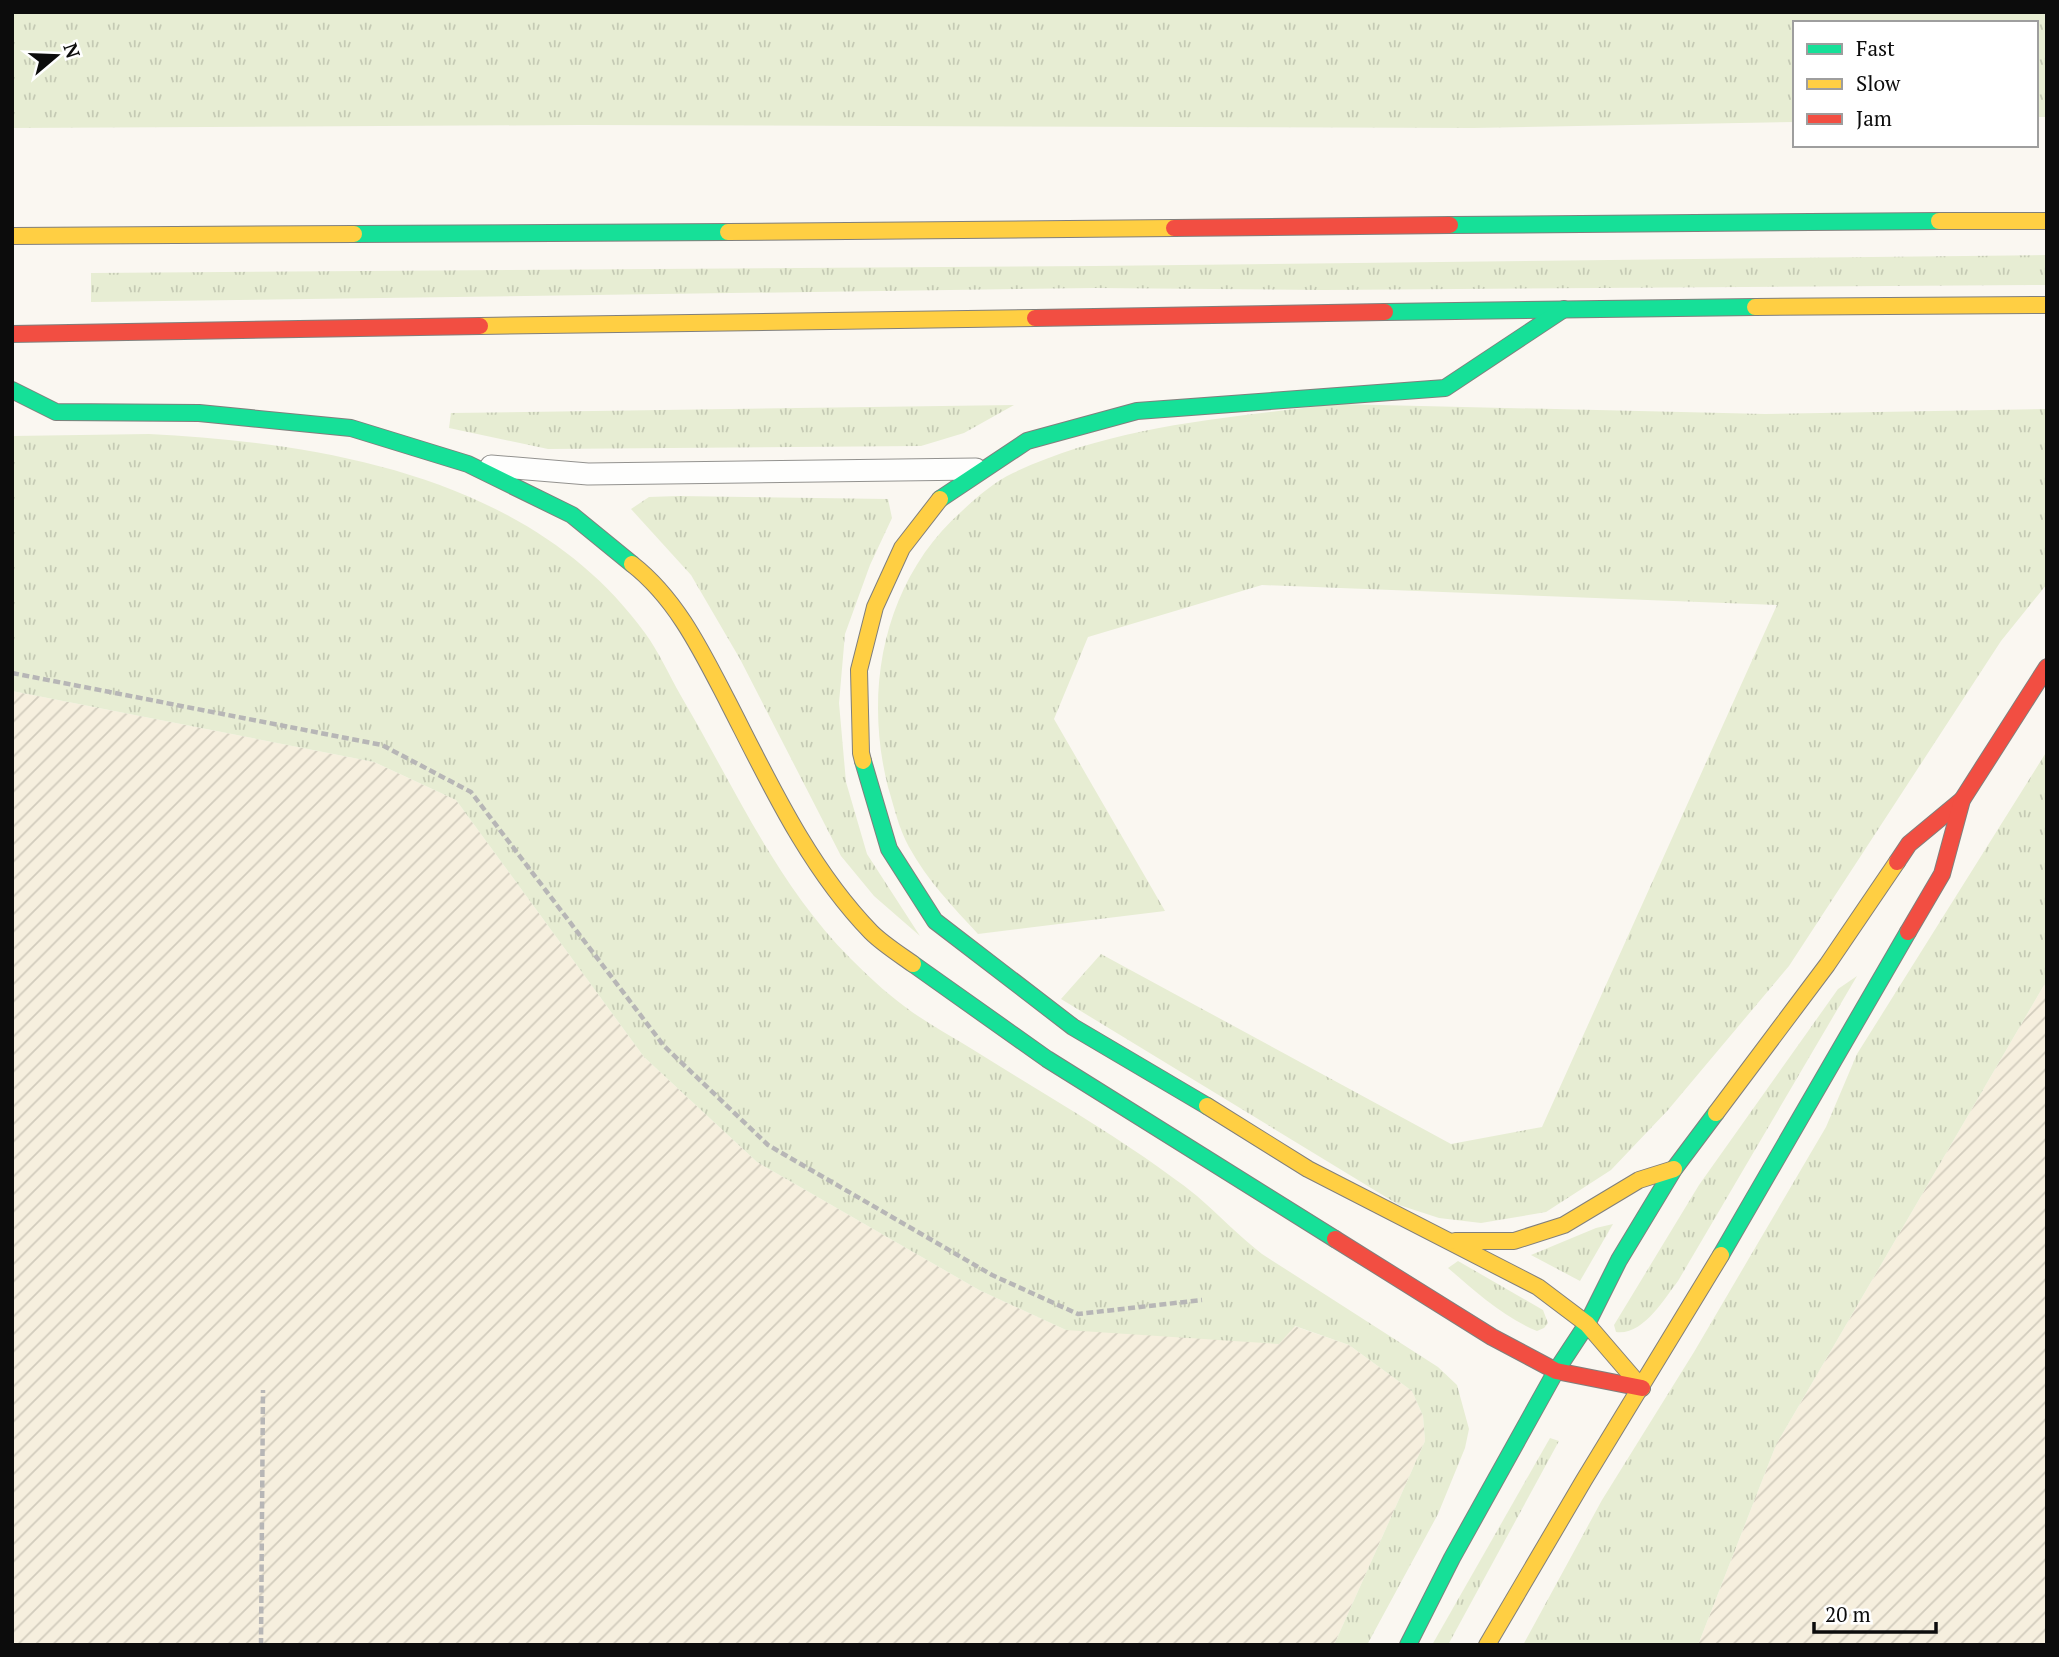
<svg xmlns="http://www.w3.org/2000/svg" width="2059" height="1657" viewBox="0 0 2059 1657" font-family="'PT Serif',serif">
<style>
.farmland{fill:url(#farmland-furrows)}
.grass{fill:url(#grass-tufts)}
.lines{fill:none;stroke-linecap:round;stroke-linejoin:round}
.lane-casing{stroke:#93928f;stroke-width:23}
.fast-casing{stroke:#807f7c;stroke-width:18}
.slow-casing{stroke:#807f7c;stroke-width:18}
.jam-casing{stroke:#807f7c;stroke-width:18}
.path{stroke:#b7b6b6;stroke-width:4.5;stroke-dasharray:7 3.5;stroke-linecap:butt}
.lane{stroke:#fefefd;stroke-width:21}
.fast{stroke:#16e098;stroke-width:16}
.slow{stroke:#ffcf43;stroke-width:16}
.jam{stroke:#f24e42;stroke-width:16}
</style>
<defs>
<pattern id="farmland-furrows" width="10" height="10" patternUnits="userSpaceOnUse" patternTransform="scale(1.75)"><rect width="10" height="10" fill="#f6efde"/><path d="M-1 1l2-2M0 10L10 0M9 11l2-2" fill="none" stroke="#d2ccbd"/></pattern>
<pattern id="grass-tufts" width="24" height="20" patternUnits="userSpaceOnUse" patternTransform="scale(1.75)"><rect width="24" height="20" fill="#e7edd3"/><path d="M3 7l-1-3M5 7V3M7 7l1-3M15 17l-1-3M17 17v-4M19 17l1-3" fill="none" stroke="#c5cab4"/></pattern>
</defs>
<rect width="100%" height="100%" fill="#faf7f1"/>
<g class="farmland">
<polygon points="12,691 374,762 456,800 644,1057 757,1162 979,1290 1066,1330 1294,1326 1349,1345 1412,1391 1423,1416 1425,1441 1334,1645 12,1645"/>
<polygon points="2047,980 2047,1645 1698,1645 1776,1445"/>
</g>
<g class="grass">
<polygon points="12,12 2047,12 2047,117 2036,117 2036,23 1795,23 1795,122 1473,128 580,125 12,128"/>
<polygon points="2047,255 2047,285 1324,290 1095,288 91,302 91,273 1094,266"/>
<path d="M1337,404l428,10 282,-5v175l-46,57 -212,325 -121,144 -57,60 -65,42 -65,11 -42,-5 -40,-13 -338,-206 40,-45 350,190 91,-17 235,-522 -515,-20 -174,52 -34,82 111,192 -187,23c-25,-27 -51,-54 -69,-87 -10,-18 -15,-40 -21,-60 -25,-98 -4,-207 74,-276 15,-14 32,-29 51,-38 102,-48 214,-55 324,-69z"/>
<polygon points="1014,405 964,433 921,446 548,449 449,428 451,413"/>
<path d="M149,434c178,9 384,44 496,199 14,19 24,42 36,63 53,90 94,186 169,262 16,16 35,34 54,48 21,16 45,29 68,43 57,36 116,70 172,108 18,13 36,25 53,39 22,19 42,40 65,58l176,113 19,18 12,44 -4,19 -27,66 -71,131h-33l91,-204 -2,-25 -11,-25 -63,-46 -54,-19 -16,18 -213,-14 -87,-40 -222,-128 -113,-105 -188,-257 -82,-38 -362,-71v-255z"/>
<polygon points="678,496 888,499 892,518 870,565 845,634 839,703 846,782 867,854 920,936 874,896 841,856 740,659 691,575 631,509 649,497"/>
<polygon points="2047,751 2047,980 1776,1445 1698,1645 1523,1645 1602,1500 1694,1352 1826,1127 1857,1054"/>
<path d="M1857,976l-179,305c-14,18 -35,55 -62,51l-2,-7 85,-140 139,-196z"/>
<polygon points="1613,1224 1580,1281 1531,1255 1596,1228"/>
<path d="M1458,1261l85,49 5,13 -4,5 -7,3c-34,-14 -62,-40 -89,-63z"/>
<polygon points="1550,1438 1559,1441 1448,1645 1432,1645"/>
</g>
<g class="lines">
<defs>
<polyline id="lane" points="491,466 588,474 976,469"/>
<g id="fast">
<polyline points="1450,225 1939,221"/>
<polyline points="354,234 728,232"/>
<polyline points="1385,312 1755,307"/>
<polyline points="12,390 56,412 199,413 351,428 468,464 572,515 632,564"/>
<polyline points="940,499 1027,441 1137,411 1445,388 1564,309"/>
<polyline points="863,761 889,849 935,921 1073,1027 1207,1106"/>
<polyline points="913,964 1047,1059 1335,1239"/>
<polyline points="1721,1255 1908,932"/>
<polyline points="1408,1645 1452,1558 1556,1371 1587,1324 1619,1260 1674,1169 1716,1113"/>
</g>
<g id="slow">
<polyline points="1939,221 2047,221"/>
<polyline points="728,232 1174,228"/>
<polyline points="12,236 354,234"/>
<polyline points="1755,307 2047,305"/>
<polyline points="480,326 1035,318"/>
<path d="M632,564c45,35 70,88 96,138 41,80 80,165 143,230 12,12 28,22 42,32"/>
<polyline points="863,761 861,753 859,670 875,607 902,548 940,499"/>
<polyline points="1207,1106 1308,1169 1538,1287 1587,1324 1642,1388"/>
<polyline points="1716,1113 1827,965 1897,862"/>
<polyline points="1455,1241 1514,1241 1564,1225 1639,1180 1674,1169"/>
<polyline points="1487,1645 1584,1480 1721,1255"/>
</g>
<g id="jam">
<polyline points="1174,228 1450,225"/>
<polyline points="1035,318 1385,312"/>
<polyline points="12,334 480,326"/>
<polyline points="1897,862 1909,844 1962,800"/>
<polyline points="1908,932 1942,874 1962,800 2047,667"/>
<polyline points="1335,1239 1492,1337 1556,1371 1642,1388"/>
</g>
</defs>
<use href="#lane" class="lane-casing"/>
<use href="#fast" class="fast-casing"/>
<use href="#slow" class="slow-casing"/>
<use href="#jam" class="jam-casing"/>
<g class="path">
<polyline points="12,673 382,745 471,792 664,1046 768,1145 992,1275 1078,1314 1202,1300"/>
<polyline points="261,1645 263,1390"/>
</g>
<use href="#lane" class="lane"/>
<use href="#fast" class="fast"/>
<use href="#slow" class="slow"/>
<use href="#jam" class="jam"/>
</g>
<rect width="2059" height="1657" fill="none" stroke="#0c0c0c" stroke-width="28"/>
<rect x="1793" y="21" width="245" height="126" fill="#ffffff" stroke="#9e9e9e" stroke-width="2"/>
<rect x="1807" y="44" width="35" height="10" fill="#16e098" stroke="#9e9e9e" stroke-width="2"/>
<text x="1856" y="56" font-size="21" fill="#0c0c0c">Fast</text>
<rect x="1807" y="79" width="35" height="10" fill="#ffcf43" stroke="#9e9e9e" stroke-width="2"/>
<text x="1856" y="91" font-size="21" fill="#0c0c0c">Slow</text>
<rect x="1807" y="114" width="35" height="10" fill="#f24e42" stroke="#9e9e9e" stroke-width="2"/>
<text x="1856" y="126" font-size="21" fill="#0c0c0c">Jam</text>
<g transform="translate(56 56) rotate(71)" stroke="#ffffff" stroke-width="5" paint-order="stroke">
<path d="M0-5L12 26L0 18L-12 26Z" fill="#0c0c0c"/>
<text y="-10" font-size="19" font-weight="bold" text-anchor="middle" fill="#0c0c0c">N</text>
</g>
<path d="M1814 1622v10h122v-10" fill="none" stroke="#0c0c0c" stroke-width="3.5"/>
<text x="1825" y="1622" font-size="21" fill="#0c0c0c" stroke="#ffffff" stroke-width="5" paint-order="stroke">20 m</text>
</svg>
